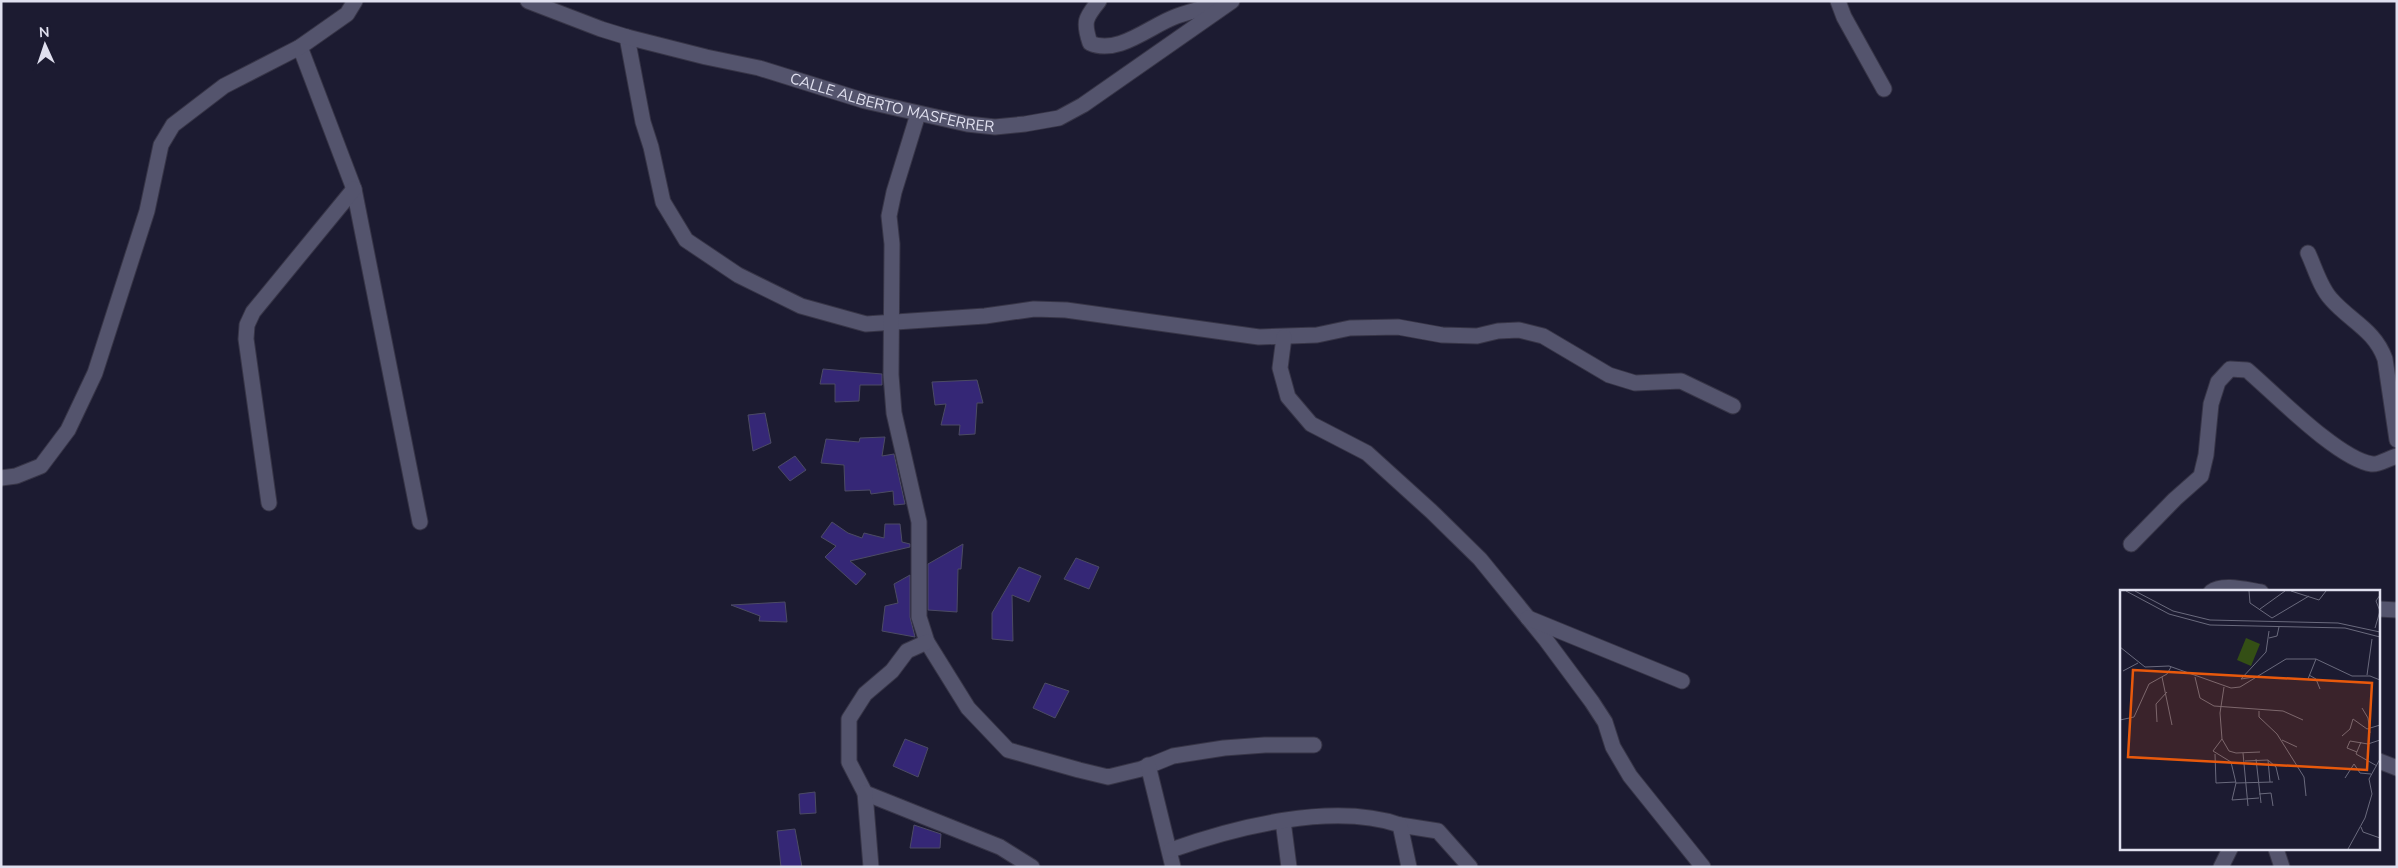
<svg xmlns="http://www.w3.org/2000/svg" width="2398" height="868" viewBox="0 0 2398 868" font-family="'Nunito Sans',sans-serif">
<style>
.building{fill:#352776;stroke:#4c4b64}
.lines{fill:none;stroke-linecap:round;stroke-linejoin:round}
.street-casing{stroke:#373547;stroke-width:17}
.secondary-casing{stroke:#373547;stroke-width:17}
.street{stroke:#54546d;stroke-width:15}
.secondary{stroke:#54546d;stroke-width:15}
.labels{text-anchor:middle;dominant-baseline:central;stroke-width:4;stroke-linejoin:round;paint-order:stroke}
.street-label{font-size:15px;fill:#e0e0ef;stroke:#1c1b31}
.inset-road{fill:none;stroke:#6a6a7d;stroke-width:1}
.view{fill:#e8590c;fill-opacity:0.15;stroke:#e8590c;stroke-width:2.5}
.inset-edge{fill:none;stroke:#e0e0ef;stroke-width:2.5}
</style>
<rect width="100%" height="100%" fill="#1c1b31"/>
<g class="building">
<polygon points="823,369 882,374 882,385 860,385 859,401 835,402 835,384 820,384"/>
<polygon points="977,380 983,403 977,403 975,434 959,435 960,425 941,425 946,404 935,405 932,382"/>
<polygon points="765,413 771,443 753,451 748,415"/>
<polygon points="885,437 882,456 894,454 905,504 894,505 893,491 871,494 870,490 845,491 844,465 821,463 826,439 859,442 860,438"/>
<polygon points="795,456 806,470 790,481 778,467"/>
<polygon points="832,522 848,533 862,538 864,533 884,538 885,524 900,524 902,542 910,544 910,547 850,561 866,574 856,585 825,557 836,546 821,537"/>
<polygon points="963,544 961,569 958,569 957,612 928,610 928,564"/>
<polygon points="1076,558 1099,567 1089,589 1064,579"/>
<polygon points="1019,567 1041,576 1029,602 1012,595 1013,641 992,639 992,613"/>
<polygon points="910,575 910,617 915,637 882,631 885,606 898,603 894,584"/>
<polygon points="785,602 787,622 759,621 760,616 731,605"/>
<polygon points="1045,683 1069,691 1055,718 1033,708"/>
<polygon points="905,739 928,748 918,777 893,766"/>
<polygon points="815,792 816,813 800,814 799,794"/>
<polygon points="914,825 941,834 940,848 910,848"/>
<polygon points="795,829 802,867 781,867 777,831"/>
</g>
<g class="lines">
<defs>
<g id="street">
<path d="M1099,1c-14,17 -16,21 -9,42 28,13 61,-18 87,-27 17,-6 35,-10 53,-15"/>
<polyline points="1838,1 1844,17 1884,89"/>
<polyline points="627,37 643,122 651,147 663,202 686,240 738,275 801,306 866,324 985,316 1034,309 1066,310 1259,337 1317,335 1350,328 1398,327 1442,335 1477,336 1498,331 1519,330 1543,336 1609,375 1635,383 1681,381 1733,406"/>
<polyline points="300,47 354,189 420,522"/>
<polyline points="918,114 894,192 889,216 892,244 891,375 894,413 919,522 919,617 927,642 968,708 1008,750 1079,770 1108,777 1141,769 1173,756 1224,748 1265,745 1314,745"/>
<path d="M2308,253c7,15 12,34 23,46 19,22 44,31 54,60l12,81"/>
<polyline points="1284,337 1280,368 1288,397 1311,424 1367,453 1431,511 1480,559 1546,640 1592,702 1605,722 1613,747 1630,776 1703,867"/>
<polyline points="1,478 16,476 41,466 68,430 95,373 147,211 161,145 173,125 224,86 300,47 347,14 355,1"/>
<polyline points="269,503 246,339 247,325 253,312 354,189"/>
<path d="M2131,544l44,-45 26,-23 5,-21 5,-51 7,-22 12,-13 17,1c27,23 91,89 125,94 7,1 17,-6 25,-8"/>
<path d="M2211,592c12,-9 36,-2 50,0"/>
<polyline points="2379,609 2397,610"/>
<polyline points="1528,618 1682,681"/>
<polyline points="927,642 907,651 892,671 865,694 849,719 849,762 865,793 1000,847 1032,867"/>
<polyline points="2379,761 2397,768"/>
<polyline points="1148,765 1173,867"/>
<polyline points="865,793 871,867"/>
<polyline points="1283,821 1289,867"/>
<polyline points="1400,825 1438,831 1470,867"/>
<polyline points="2276,849 2282,867"/>
<path d="M1171,850c64,-23 162,-48 229,-25l9,42"/>
<polyline points="2221,867 2230,849"/>
</g>
<g id="secondary">
<path id="s1" d="M528,1l73,28 26,8 79,20 53,11 106,33 102,23 28,3 30,-3 34,-6 24,-13 149,-104"/>
</g>
</defs>
<use href="#street" class="street-casing"/>
<use href="#secondary" class="secondary-casing"/>
<use href="#street" class="street"/>
<use href="#secondary" class="secondary"/>
</g>
<g class="labels">
<g class="street-label">
<text stroke="none"><textPath href="#s1" startOffset="379">CALLE ALBERTO MASFERRER</textPath></text>
</g>
</g>
<g transform="translate(2120 590)">
<rect width="260" height="260" fill="#1c1b31"/>
<path d="M126,48l14,6 -9,22 -14,-6z" fill="#344f15"/>
<path class="inset-road" d="M6,1l43,23 41,11 135,3 35,9M15,1l38,20 37,9 128,3 42,9M129,1l1,12 22,15 37,-22M171,1l28,9 7,-9M140,19l25,-18M255,38l5,-17 -4,-10 4,-6M149,48l8,-2 2,-9M0,57l25,20 24,-1 62,22 9,-1 46,-28h30l36,17h18l10,4M3,81l15,-8M189,85l7,4 4,10M247,85l5,-36M42,87l10,48M75,87l5,21 14,8 69,5 20,9M134,87l-13,2 25,-27 3,-21M188,89l8,-20M104,97l-4,26 2,26 7,12 7,2 24,-1M242,118l6,10 2,15M139,121v6l18,17 27,43 2,19M0,130l14,-3 15,-33 18,-10 4,-7M37,132l-1,-18 11,-12M222,146l8,-7 3,-10 14,10 13,-4M102,149l-9,12 18,11 5,21 37,-1M162,150l15,7M241,152l-5,12 21,12M237,162l-10,-4 3,-7 18,3 12,-4M123,163l5,53M95,164l1,29 20,-1M136,169l5,44M148,170l8,7 3,13M125,171l23,-1 2,22M225,188l9,-14 6,9 11,1M116,193l-4,17 27,-2M139,204l12,-1 2,13M241,237l2,5 17,6M228,259l17,-31 7,-24 -3,-15 11,-20"/>
<path class="view" d="M13,80l239,13 -5,87 -239,-13z"/>
<rect width="260" height="260" class="inset-edge"/>
</g>
<rect width="2398" height="868" fill="none" stroke="#e0e0ef" stroke-width="5"/>
<g transform="translate(45 45) rotate(357)" stroke="#1c1b31" stroke-width="4" paint-order="stroke">
<path d="M0-4L9 19L0 12L-9 19Z" fill="#e0e0ef"/>
<text y="-8" font-size="14" font-weight="bold" text-anchor="middle" fill="#e0e0ef">N</text>
</g>
</svg>
